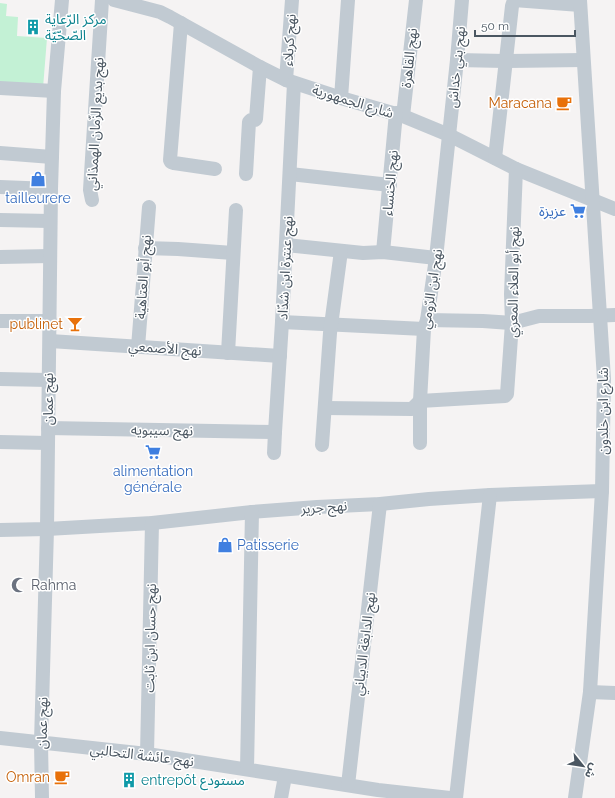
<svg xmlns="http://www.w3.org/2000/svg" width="615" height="798" viewBox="0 0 615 798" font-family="Raleway,'Noto Sans Arabic',sans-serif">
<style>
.green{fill:#c3f1d5}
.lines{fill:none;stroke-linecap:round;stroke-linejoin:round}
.minor{stroke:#c1cad2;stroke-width:14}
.labels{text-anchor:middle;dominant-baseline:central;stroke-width:3;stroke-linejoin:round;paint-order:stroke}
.culture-label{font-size:14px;fill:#0d838f;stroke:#fff;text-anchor:start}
.street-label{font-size:14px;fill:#4a5661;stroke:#fff}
.food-label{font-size:14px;fill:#c56008;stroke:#fff;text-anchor:end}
.shop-label{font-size:14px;fill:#366cbe;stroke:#fff}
.worship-label{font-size:14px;fill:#5b616d;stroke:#fff;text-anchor:start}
</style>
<rect width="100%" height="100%" fill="#f5f3f3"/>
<polygon class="green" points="0,3 7,4 6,16 18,17 17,36 47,38 43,88 0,85"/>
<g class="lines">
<g class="minor">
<polyline points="114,0 160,12 170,17 260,67 286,80 341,98 403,116 449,135 516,169 615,209"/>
<polyline points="514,0 580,5"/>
<polyline points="181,23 170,160 171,162 174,163 215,169"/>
<polyline points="457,60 505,61 583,60"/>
<polyline points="286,80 292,0"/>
<polyline points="0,88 54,91"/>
<polyline points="341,98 348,0"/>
<polyline points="403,116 416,0"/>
<polyline points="0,153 52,157"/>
<polyline points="495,158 512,6 514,0"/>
<polyline points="246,174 249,122 251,120 255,120 256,119 260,67"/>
<polyline points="290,174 390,185"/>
<polyline points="0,187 51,189"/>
<polyline points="92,200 90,190 102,0"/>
<polyline points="0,220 50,221"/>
<polyline points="286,245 363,253 383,252 436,258"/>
<polyline points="145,248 178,249 233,253"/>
<polyline points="383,252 396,113"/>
<polyline points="0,257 50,256"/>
<polyline points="427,320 483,321 512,323 539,316 589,316 615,315"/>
<polyline points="0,321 50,321"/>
<polyline points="282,322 424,329"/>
<polyline points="50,341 280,356"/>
<polyline points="138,347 149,207"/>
<polyline points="228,353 236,210"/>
<polyline points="0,379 48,380"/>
<polyline points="325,408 412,409 420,401 505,396 507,394 512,323 511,294 516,169"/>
<polyline points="48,428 275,432"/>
<polyline points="0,442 48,443"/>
<polyline points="420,443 420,401 424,329 427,320 436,258 457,60 462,0"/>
<polyline points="322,445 330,333 341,251"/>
<polyline points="274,453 275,432 282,322 294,83"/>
<polyline points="0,530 47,529 152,523 252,512 317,507 380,504 429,499 490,495 602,491"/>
<polyline points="590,692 615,693"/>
<polyline points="0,738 147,754 378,790 450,798"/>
<polyline points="147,754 152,523"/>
<polyline points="247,769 252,512"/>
<polyline points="348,785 380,504"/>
<polyline points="42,798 41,742 47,529 51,189 54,91 62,0"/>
<polyline points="281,798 285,776"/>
<polyline points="456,798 490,495"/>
<polyline points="575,798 590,692 602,491 604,379 580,0"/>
</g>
</g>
<defs>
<symbol id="building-bare" viewBox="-9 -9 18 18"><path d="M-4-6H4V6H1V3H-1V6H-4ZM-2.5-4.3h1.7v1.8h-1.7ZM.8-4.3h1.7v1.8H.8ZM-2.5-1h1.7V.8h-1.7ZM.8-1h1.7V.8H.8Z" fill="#0f9aa8" stroke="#fff" stroke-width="2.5" paint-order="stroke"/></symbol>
<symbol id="cafe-bare" viewBox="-9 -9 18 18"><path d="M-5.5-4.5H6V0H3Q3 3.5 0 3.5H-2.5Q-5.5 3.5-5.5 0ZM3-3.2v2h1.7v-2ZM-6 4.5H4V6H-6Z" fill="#e8710a" stroke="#fff" stroke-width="2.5" paint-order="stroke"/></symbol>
<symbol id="shop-bare" viewBox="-9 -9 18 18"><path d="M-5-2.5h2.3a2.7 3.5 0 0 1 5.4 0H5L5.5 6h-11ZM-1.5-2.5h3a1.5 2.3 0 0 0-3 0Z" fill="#3f7fe0" stroke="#fff" stroke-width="2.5" paint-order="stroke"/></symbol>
<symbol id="supermarket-bare" viewBox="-9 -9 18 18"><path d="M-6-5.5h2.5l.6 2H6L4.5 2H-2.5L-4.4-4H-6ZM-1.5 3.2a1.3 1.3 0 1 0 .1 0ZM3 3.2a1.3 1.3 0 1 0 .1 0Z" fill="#3f7fe0" stroke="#fff" stroke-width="2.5" paint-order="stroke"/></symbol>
<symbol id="bar-bare" viewBox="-9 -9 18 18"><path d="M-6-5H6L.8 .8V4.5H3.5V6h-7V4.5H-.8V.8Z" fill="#e8710a" stroke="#fff" stroke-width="2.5" paint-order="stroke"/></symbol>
<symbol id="mosque-bare" viewBox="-9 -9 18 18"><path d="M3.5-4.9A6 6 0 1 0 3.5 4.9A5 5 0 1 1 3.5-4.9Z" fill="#6b7280" stroke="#fff" stroke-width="2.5" paint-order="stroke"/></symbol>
</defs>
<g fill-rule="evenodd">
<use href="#building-bare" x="22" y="16" width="22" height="22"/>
<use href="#cafe-bare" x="553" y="92" width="22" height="22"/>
<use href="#shop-bare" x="27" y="168" width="22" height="22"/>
<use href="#supermarket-bare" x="567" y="200" width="22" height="22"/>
<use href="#bar-bare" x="64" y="313" width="22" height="22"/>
<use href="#supermarket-bare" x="142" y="441" width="22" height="22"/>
<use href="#shop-bare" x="214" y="534" width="22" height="22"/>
<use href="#mosque-bare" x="8" y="574" width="22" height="22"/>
<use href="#cafe-bare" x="51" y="766" width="22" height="22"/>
<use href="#building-bare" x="118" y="769" width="22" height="22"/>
</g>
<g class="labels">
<g class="culture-label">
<text x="45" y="19">مركز الرّعاية<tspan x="45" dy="16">الصّحّيّة</tspan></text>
<text x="141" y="780">entrepôt مستودع</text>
</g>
<g class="street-label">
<text transform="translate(289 40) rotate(-86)">نهج كربلاء</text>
<text transform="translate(409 58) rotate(-84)">نهج القاهرة</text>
<text transform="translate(456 67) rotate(-84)">نهج بني خداش</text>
<text transform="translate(353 101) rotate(17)">شارع الجمهورية</text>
<text transform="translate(95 124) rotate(-87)">نهج بديع الزّمان الهمذاني</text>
<text transform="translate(390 183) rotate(-85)">نهج الخنساء</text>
<text transform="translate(285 268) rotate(-87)">نهج عنترة ابن شدّاد</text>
<text transform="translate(143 277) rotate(-86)">نهج أبو العتاهية</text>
<text transform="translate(513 282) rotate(-89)">نهج أبو العلاء المعري</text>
<text transform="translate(431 289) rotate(-81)">نهج ابن الرّومي</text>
<text transform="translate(165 348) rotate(4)">نهج الأصمعي</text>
<text transform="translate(48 399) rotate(-90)">نهج عمان</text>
<text transform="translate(603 411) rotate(-90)">شارع ابن خلدون</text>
<text transform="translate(162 430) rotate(1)">نهج سيبويه</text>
<text transform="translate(324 507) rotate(-4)">نهج جرير</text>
<text transform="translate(150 638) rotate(-89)">نهج حسان ابن ثابت</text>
<text transform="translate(364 644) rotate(-83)">نهج الدابغة الدبياني</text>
<text transform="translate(42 723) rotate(-89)">نهج عمان</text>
<text transform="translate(142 755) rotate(7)">نهج عائشة التحالبي</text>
</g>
<g class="food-label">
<text x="552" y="103">Maracana</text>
<text x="63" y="324">publinet</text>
<text x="50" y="777">Omran</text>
</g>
<g class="shop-label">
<text x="38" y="198">tailleurere</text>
<text x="566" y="211" text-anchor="end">عزيزة</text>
<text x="153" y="471">alimentation<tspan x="153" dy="16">générale</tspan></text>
<text x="237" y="545" text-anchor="start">Patisserie</text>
</g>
<g class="worship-label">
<text x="31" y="585">Rahma</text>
</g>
</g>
<g transform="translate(583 766) rotate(120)" stroke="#ffffff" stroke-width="3" paint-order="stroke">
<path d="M0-3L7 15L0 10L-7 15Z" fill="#4a5661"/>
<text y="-6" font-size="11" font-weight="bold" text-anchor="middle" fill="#4a5661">ش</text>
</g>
<path d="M475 30v6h100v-6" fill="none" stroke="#4a5661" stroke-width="2"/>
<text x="481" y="30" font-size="12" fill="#4a5661" stroke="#ffffff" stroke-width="3" paint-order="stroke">50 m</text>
</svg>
